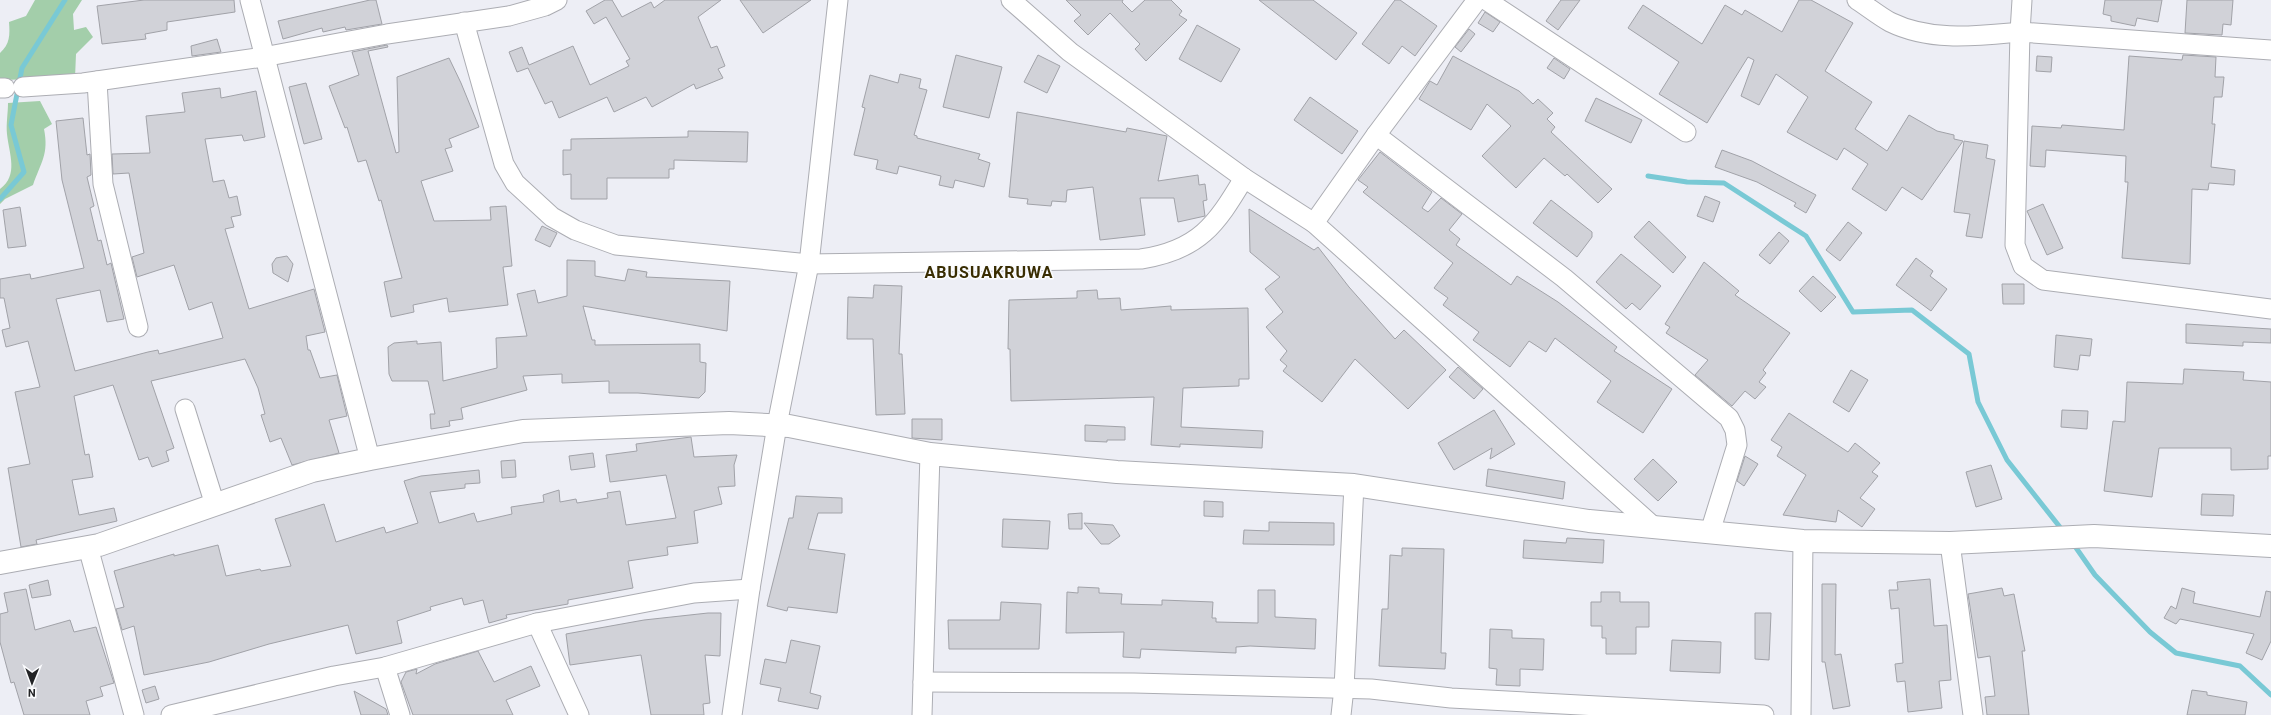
<svg xmlns="http://www.w3.org/2000/svg" width="2271" height="715" viewBox="0 0 2271 715" font-family="Roboto,sans-serif">
<style>
.green{fill:#a3ceaa}
.lines{fill:none;stroke-linecap:round;stroke-linejoin:round}
.stream{stroke:#79c9d5;stroke-width:5}
.building{fill:#d1d2d8;stroke:#a1a2a8}
.street-casing{stroke:#acadb3;stroke-width:21}
.secondary-casing{stroke:#acadb3;stroke-width:24}
.street{stroke:#fff;stroke-width:19}
.secondary{stroke:#fff;stroke-width:22}
.labels{text-anchor:middle;dominant-baseline:central;stroke-width:3;stroke-linejoin:round;paint-order:stroke}
.district-label{font-size:16px;font-weight:bold;letter-spacing:1px;fill:#392d02;stroke:#fbfcfe}
</style>
<rect width="100%" height="100%" fill="#edeef5"/>
<g class="green">
<path d="M35,0h47l-9,14 1,16 12,-3 7,10 -17,17 -1,24 -75,2v-27c10,-9 10,-18 9,-31l17,-6z"/>
<path d="M40,101l12,23 -8,5c5,25 -3,33 -11,56l-28,14 -5,5v-15c19,-14 9,-35 7,-55 -1,-10 1,-21 1,-31z"/>
</g>
<g class="lines">
<g class="stream">
<polyline points="1648,176 1687,182 1724,183 1806,236 1853,312 1912,310 1969,354 1978,402 2007,460 2063,531"/>
<polyline points="0,199 24,172 11,125 22,68 65,0"/>
<polyline points="2072,542 2095,575 2150,632 2176,653 2240,666 2271,695"/>
</g>
</g>
<g class="building">
<polygon points="144,0 234,0 235,12 167,22 167,30 145,34 146,39 102,44 97,6"/>
<polygon points="370,0 376,0 382,24 346,30 345,27 323,32 322,28 283,39 278,21"/>
<polygon points="605,0 612,0 622,17 651,2 654,8 665,0 721,0 698,17 711,48 717,46 725,66 718,69 723,78 696,89 694,84 652,107 646,97 614,112 607,97 559,118 552,101 545,104 528,68 517,72 509,52 522,47 529,65 573,46 590,85 629,66 626,61 630,59 606,17 594,24 586,11"/>
<polygon points="740,0 811,0 763,33"/>
<polygon points="1066,0 1123,0 1122,2 1132,12 1145,0 1171,0 1182,11 1179,15 1187,20 1146,61 1135,49 1140,44 1110,13 1088,35 1074,21 1081,15"/>
<polygon points="1259,0 1313,0 1357,33 1336,60"/>
<polygon points="1395,0 1400,0 1437,26 1415,56 1402,46 1389,64 1362,44"/>
<polygon points="1561,0 1580,0 1558,30 1546,21"/>
<polygon points="1799,0 1811,0 1853,23 1825,71 1872,102 1855,129 1887,151 1909,115 1937,131 1954,135 1954,139 1963,141 1922,200 1902,187 1886,211 1852,189 1868,164 1844,148 1837,160 1787,132 1808,97 1776,74 1759,105 1741,96 1754,60 1748,57 1707,123 1659,94 1679,62 1628,28 1643,5 1702,44 1725,5 1742,15 1745,10 1782,32"/>
<polygon points="2105,0 2162,0 2158,22 2137,18 2135,26 2111,21 2111,16 2103,14"/>
<polygon points="2187,0 2233,0 2231,25 2223,24 2222,35 2185,33"/>
<polygon points="1485,12 1500,22 1493,32 1478,23"/>
<polygon points="1197,25 1240,49 1221,82 1179,59"/>
<polygon points="1469,29 1475,34 1461,52 1455,47"/>
<polygon points="217,39 221,52 192,56 191,46"/>
<polygon points="387,45 388,47 368,51 396,153 399,152 397,77 449,58 461,83 479,127 449,139 452,147 445,149 453,171 421,181 434,221 491,220 490,207 506,206 512,266 503,267 508,305 449,312 447,298 413,305 414,312 391,317 384,282 402,278 381,200 379,201 366,160 358,162 347,127 345,128 329,86 359,75 352,52"/>
<polygon points="956,55 1002,67 989,118 943,107"/>
<polygon points="1038,55 1060,66 1047,93 1024,82"/>
<polygon points="2183,55 2216,57 2215,77 2224,77 2222,97 2214,97 2212,124 2215,124 2211,167 2235,170 2234,185 2209,183 2208,190 2192,189 2190,264 2122,258 2128,182 2125,182 2126,156 2046,150 2045,167 2030,166 2032,126 2061,128 2062,125 2124,130 2129,56 2182,60"/>
<polygon points="1453,56 1519,91 1533,104 1538,99 1553,113 1547,119 1555,127 1551,132 1612,189 1598,203 1567,174 1565,176 1544,158 1516,188 1482,156 1511,126 1487,104 1471,130 1419,99 1430,81 1437,85"/>
<polygon points="2037,56 2052,57 2051,72 2036,71"/>
<polygon points="1554,58 1570,69 1564,79 1547,68"/>
<polygon points="900,74 921,79 919,88 927,90 914,135 917,136 917,138 980,154 978,159 990,163 984,187 955,180 953,188 939,185 941,176 899,166 897,174 876,169 878,160 854,155 865,108 862,107 870,75 898,83"/>
<polygon points="306,83 322,139 304,144 289,87"/>
<polygon points="220,88 221,98 256,91 265,137 244,141 242,135 205,139 213,182 224,180 229,198 237,196 241,215 231,217 234,227 225,229 249,309 314,289 325,332 306,336 308,350 310,350 320,378 337,375 347,416 329,420 339,453 292,465 281,438 270,442 261,415 265,414 258,388 245,359 151,381 174,448 166,451 169,461 152,467 148,457 139,460 113,385 74,396 85,455 89,454 93,477 72,480 79,515 114,508 117,521 36,540 37,544 21,547 8,468 30,464 15,392 40,387 28,341 6,347 2,330 10,328 4,298 0,298 0,279 30,274 31,279 84,268 62,180 56,121 83,118 87,155 90,154 91,175 87,177 94,206 90,208 98,241 101,240 107,265 111,263 124,319 107,322 100,290 56,299 75,371 148,352 158,350 159,354 223,338 212,302 189,310 174,265 137,277 132,257 144,253 129,173 113,174 112,154 150,153 146,116 185,112 182,93"/>
<polygon points="1310,97 1358,131 1342,154 1294,120"/>
<polygon points="1596,98 1642,120 1631,143 1585,121"/>
<polygon points="1017,112 1126,132 1127,128 1167,136 1158,181 1198,175 1199,185 1205,184 1207,200 1203,201 1205,216 1178,222 1174,198 1140,198 1145,235 1100,240 1093,187 1067,190 1066,202 1052,201 1051,206 1027,204 1028,199 1009,197"/>
<polygon points="688,131 748,132 747,162 674,160 674,169 669,169 669,178 607,178 607,199 571,199 571,174 563,175 563,150 571,150 571,139 688,137"/>
<polygon points="1964,141 1988,145 1986,158 1995,160 1982,238 1966,236 1970,214 1954,212"/>
<polygon points="1722,150 1752,161 1816,195 1806,213 1794,206 1796,203 1757,182 1715,167"/>
<polygon points="1380,152 1432,192 1422,208 1428,212 1441,198 1462,214 1449,230 1460,239 1456,245 1511,285 1517,276 1558,302 1617,347 1614,351 1672,389 1643,433 1597,402 1611,381 1555,338 1546,352 1529,341 1510,367 1473,340 1479,332 1443,305 1448,298 1434,288 1453,263 1363,192 1368,187 1358,180"/>
<polygon points="1705,196 1720,202 1713,222 1697,216"/>
<polygon points="1551,200 1592,232 1592,237 1577,257 1533,223"/>
<polygon points="2043,204 2063,248 2047,255 2027,211"/>
<polygon points="20,207 26,246 8,248 3,210"/>
<polygon points="1249,209 1314,250 1318,247 1349,287 1395,339 1404,330 1446,370 1408,409 1355,359 1322,402 1283,371 1287,366 1280,360 1287,351 1266,327 1283,312 1265,289 1280,277 1250,252"/>
<polygon points="1649,221 1686,257 1673,273 1634,237"/>
<polygon points="1848,222 1862,233 1840,261 1826,250"/>
<polygon points="542,226 557,233 550,247 535,240"/>
<polygon points="1779,232 1789,241 1770,264 1759,255"/>
<polygon points="1621,254 1661,286 1640,310 1632,303 1626,309 1596,282"/>
<polygon points="287,256 293,264 288,282 273,273 272,264 276,258"/>
<polygon points="1916,258 1933,271 1930,276 1947,289 1931,311 1896,285"/>
<polygon points="567,260 595,261 595,276 625,281 628,269 647,272 646,277 730,281 727,331 583,306 592,340 595,340 595,345 700,344 700,362 706,363 705,392 699,398 638,393 609,393 609,381 562,383 562,374 523,376 527,390 461,408 463,419 449,421 450,426 431,429 430,414 435,414 428,381 392,381 389,374 388,347 394,343 417,341 417,344 441,342 443,381 497,368 496,338 527,336 517,294 535,290 538,303 567,296"/>
<polygon points="1704,262 1739,291 1735,295 1790,333 1763,370 1766,373 1759,382 1766,387 1755,399 1745,391 1732,406 1695,375 1708,360 1666,333 1670,327 1665,324"/>
<polygon points="1813,276 1836,297 1821,312 1799,291"/>
<polygon points="2002,284 2024,284 2024,304 2003,304"/>
<polygon points="874,285 902,286 899,354 902,354 905,414 876,415 873,339 847,339 848,297 873,298"/>
<polygon points="1097,290 1098,299 1120,298 1121,310 1171,306 1171,310 1248,308 1249,379 1239,379 1239,386 1183,388 1181,427 1263,431 1262,448 1180,444 1180,447 1151,445 1154,397 1011,401 1010,349 1008,349 1009,300 1077,298 1077,291"/>
<polygon points="2186,324 2271,329 2271,343 2243,342 2243,346 2186,343"/>
<polygon points="2056,335 2092,339 2090,356 2080,355 2078,370 2054,367"/>
<polygon points="1458,367 1483,389 1474,399 1449,377"/>
<polygon points="2184,369 2244,372 2243,380 2271,382 2271,456 2268,456 2268,469 2231,470 2231,448 2159,448 2152,497 2104,491 2113,421 2125,422 2127,382 2183,384"/>
<polygon points="1851,370 1868,380 1849,412 1833,402"/>
<polygon points="1494,410 1515,444 1490,459 1492,448 1454,470 1438,443"/>
<polygon points="2062,410 2088,411 2087,429 2061,427"/>
<polygon points="1789,413 1848,452 1855,443 1880,463 1872,472 1878,476 1860,498 1875,509 1862,527 1838,510 1836,522 1783,515 1806,475 1777,456 1782,447 1771,440"/>
<polygon points="912,419 942,419 942,440 912,438"/>
<polygon points="1085,425 1125,427 1125,440 1107,440 1107,442 1085,441"/>
<polygon points="691,437 694,457 737,455 734,465 735,486 718,487 722,504 694,511 698,543 667,547 668,555 628,561 633,588 568,600 568,604 506,615 507,618 489,623 483,600 464,605 462,598 430,607 431,610 397,621 402,643 356,654 348,625 269,644 209,662 144,675 134,626 122,630 116,609 124,607 114,571 174,554 174,556 218,545 226,576 260,569 261,571 291,566 275,519 324,504 336,542 384,527 386,533 418,523 404,481 421,476 479,470 480,483 465,484 465,488 430,492 439,523 474,513 477,522 512,514 511,507 544,502 543,495 559,490 560,502 576,499 577,503 608,498 607,493 620,491 626,525 676,518 666,475 610,482 606,455 637,451 636,444"/>
<polygon points="593,453 595,467 571,470 569,456"/>
<polygon points="1745,456 1758,464 1744,486 1737,481"/>
<polygon points="1653,459 1677,482 1658,501 1634,479"/>
<polygon points="515,460 516,477 502,478 501,461"/>
<polygon points="1991,465 2002,499 1976,507 1966,472"/>
<polygon points="1488,469 1565,482 1563,499 1486,486"/>
<polygon points="2202,494 2234,495 2233,516 2201,515"/>
<polygon points="796,496 842,498 842,513 818,513 808,549 845,554 837,613 788,607 787,611 767,606 789,518 793,518"/>
<polygon points="1204,501 1223,502 1223,517 1204,516"/>
<polygon points="1082,513 1082,529 1069,529 1068,514"/>
<polygon points="1003,519 1050,521 1048,549 1002,547"/>
<polygon points="1269,522 1334,523 1334,545 1243,544 1244,530 1269,531"/>
<polygon points="1084,523 1113,525 1120,536 1109,544 1101,544"/>
<polygon points="1567,538 1604,540 1603,563 1523,558 1524,540 1566,543"/>
<polygon points="1402,548 1444,549 1441,653 1446,653 1445,669 1379,666 1382,609 1388,609 1390,555 1402,556"/>
<polygon points="1930,579 1934,626 1947,625 1951,680 1939,681 1942,708 1908,712 1905,681 1897,682 1895,664 1903,663 1899,608 1891,609 1889,590 1898,590 1897,582"/>
<polygon points="48,580 51,595 32,598 29,585"/>
<polygon points="1822,584 1836,584 1835,655 1841,654 1850,706 1833,709 1825,662 1822,662"/>
<polygon points="1078,587 1099,588 1099,593 1122,594 1121,604 1162,605 1162,600 1213,602 1212,618 1216,618 1216,622 1258,623 1258,590 1275,590 1275,617 1316,619 1315,649 1250,646 1236,647 1236,653 1141,649 1140,658 1123,657 1124,632 1066,633 1067,592 1078,593"/>
<polygon points="2002,588 2004,596 2014,594 2025,651 2022,651 2029,715 1987,715 1985,697 1995,696 1990,656 1978,658 1968,594"/>
<polygon points="2182,588 2195,592 2193,603 2260,617 2266,591 2271,592 2271,641 2262,660 2246,653 2254,634 2180,619 2176,624 2164,618 2171,606 2176,609"/>
<polygon points="26,589 35,630 70,620 74,632 96,627 114,683 100,687 103,696 86,701 90,715 24,715 14,682 11,683 0,642 0,614 8,612 4,593"/>
<polygon points="1601,592 1620,592 1620,602 1649,602 1649,627 1636,627 1636,654 1606,654 1606,638 1602,638 1602,626 1591,626 1591,602 1601,602"/>
<polygon points="1001,602 1041,604 1039,649 949,649 948,620 1000,620"/>
<polygon points="708,613 721,613 720,656 705,655 710,703 703,704 704,715 651,715 641,655 570,665 566,634 644,620"/>
<polygon points="1755,613 1771,613 1769,660 1755,659"/>
<polygon points="1490,629 1512,630 1512,638 1544,639 1543,670 1520,669 1520,686 1496,685 1497,669 1489,668"/>
<polygon points="791,640 820,646 810,693 821,696 818,709 778,701 781,688 760,684 765,659 786,663"/>
<polygon points="1672,640 1721,642 1720,673 1670,671"/>
<polygon points="478,651 494,682 531,666 540,686 506,700 513,715 413,715 401,682 406,672 417,669 416,674 435,664"/>
<polygon points="155,686 159,699 146,703 142,690"/>
<polygon points="2192,690 2207,692 2207,695 2247,702 2245,715 2187,715"/>
<polygon points="354,691 386,709 388,715 361,715"/>
</g>
<g class="lines">
<defs>
<g id="street">
<polyline points="250,0 370,459"/>
<polyline points="1011,0 1070,52 1244,178 1314,223 1654,527"/>
<polyline points="1486,0 1686,132"/>
<path d="M1857,0c11,7 22,16 33,22 41,20 86,14 130,10l2,-32"/>
<path d="M464,22l40,142 11,19 37,34 23,13 41,15 193,19 332,-5c58,-9 75,-34 103,-81"/>
<polyline points="2271,50 2020,32 2015,245 2023,266 2043,280 2271,309"/>
<polyline points="97,81 103,184 138,327"/>
<polyline points="23,87 83,83 263,57 387,34 509,16 545,6 557,0"/>
<polyline points="0,88 5,88"/>
<polyline points="1376,135 1564,278 1729,418 1735,430 1737,445 1710,532"/>
<polyline points="1314,223 1376,135 1477,0"/>
<polyline points="185,409 215,505"/>
<polyline points="1950,543 1973,715"/>
<polyline points="88,547 134,715"/>
<polyline points="537,623 579,715"/>
<polyline points="385,667 400,715"/>
<polyline points="923,682 1134,683 1371,689 1451,698 1764,715"/>
<polyline points="171,715 334,676 385,667 537,623 694,593 750,589"/>
<polyline points="732,715 750,589 777,425 809,264 838,0"/>
<polyline points="922,715 930,454"/>
<polyline points="1341,715 1344,688 1354,485"/>
<polyline points="1801,715 1803,541"/>
</g>
<polyline id="secondary" points="0,563 99,545 312,471 370,459 523,431 729,423 789,426 930,454 1117,472 1354,485 1589,521 1803,541 1950,543 2094,536 2271,546"/>
</defs>
<use href="#street" class="street-casing"/>
<use href="#secondary" class="secondary-casing"/>
<use href="#street" class="street"/>
<use href="#secondary" class="secondary"/>
</g>
<g class="labels">
<g class="district-label">
<text x="989" y="272">ABUSUAKRUWA</text>
</g>
</g>
<g transform="translate(32 683) rotate(181)" stroke="#fbfcfe" stroke-width="3" paint-order="stroke">
<path d="M0-3L7 15L0 10L-7 15Z" fill="#232426"/>
<text y="-6" font-size="11" font-weight="bold" text-anchor="middle" fill="#232426">N</text>
</g>
</svg>
